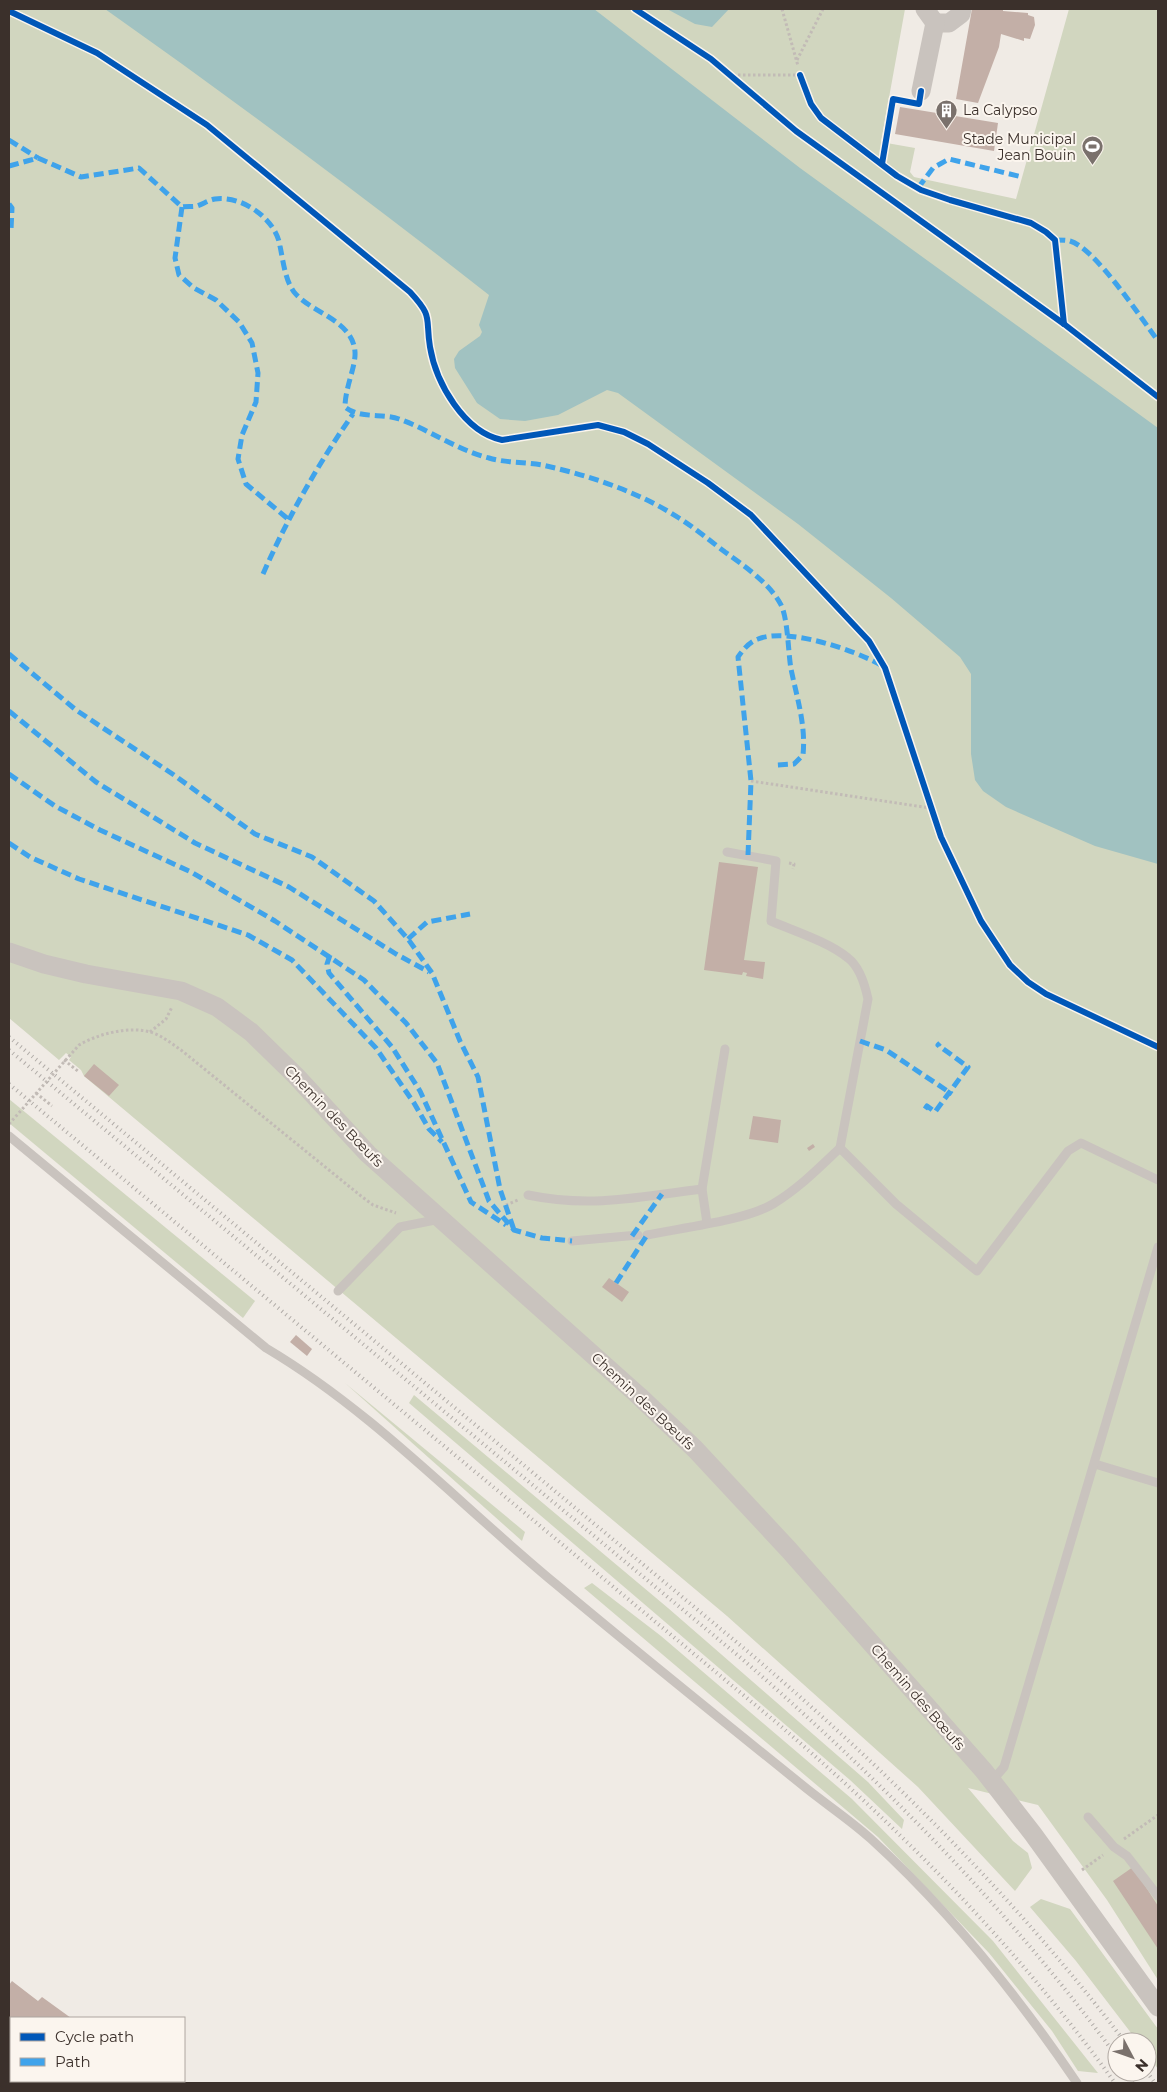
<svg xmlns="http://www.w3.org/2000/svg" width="1167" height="2092" viewBox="0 0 1167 2092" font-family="Montserrat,sans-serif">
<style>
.green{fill:#d1d6bf}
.water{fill:#a1c2c1}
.building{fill:#c3afa7}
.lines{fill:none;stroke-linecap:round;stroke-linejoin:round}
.path{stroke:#c2bbb6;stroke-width:3;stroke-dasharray:2.5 2.5;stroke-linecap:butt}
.lane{stroke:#c9c3be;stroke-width:9}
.street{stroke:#c9c3be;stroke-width:19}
.rail{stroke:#b1aca8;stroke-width:4;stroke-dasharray:1 4;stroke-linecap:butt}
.quiet{stroke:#3fa3eb;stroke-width:5;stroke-dasharray:10 5;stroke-linecap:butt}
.cycleway-casing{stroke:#fbf5ee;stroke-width:9}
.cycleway{stroke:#0057b8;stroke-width:6}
.labels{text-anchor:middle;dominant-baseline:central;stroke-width:4;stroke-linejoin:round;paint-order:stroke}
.poi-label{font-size:14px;fill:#3b302b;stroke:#fbf5ee;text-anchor:start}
.street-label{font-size:14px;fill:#3b302b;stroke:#fbf5ee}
</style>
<rect width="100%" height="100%" fill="#f0ebe5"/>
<g class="green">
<polygon points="9,9 905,9 881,142 915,148 910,172 914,177 1016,199 1069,9 1158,9 1158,1980 1107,1900 1038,1805 968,1788 1013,1841 1028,1853 1032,1868 1015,1891 918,1787 727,1616 84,1076 81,1070 69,1060 71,1057 66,1053 59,1060 9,1018"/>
<polygon points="9,1099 255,1301 243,1318 9,1123"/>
<polygon points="345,1383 525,1532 522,1541"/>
<polygon points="414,1395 668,1608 868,1782 904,1820 902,1829 850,1780 409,1403"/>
<polygon points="592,1583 661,1636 852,1799 993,1941 1098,2073 1078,2071 1052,2031 989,1953 878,1837 584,1588"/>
<polygon points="1041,1899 1070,1909 1158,2029 1158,2069 1147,2054 1147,2042 1138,2042 1076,1961 1030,1907"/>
</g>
<g class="water">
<path d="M105,9h489l206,159 358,260v436l-63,-18 -89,-39 -23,-16 -8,-11 -4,-26v-80l-11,-17 -69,-59 -93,-74 -180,-131 -11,-3 -49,25 -33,6 -25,-2 -23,-16 -22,-35 -1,-9 5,-8 21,-15 2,-4 -3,-7 10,-30c-126,-99 -254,-194 -384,-286z"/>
<polygon points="667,9 729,9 712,27 695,24"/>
</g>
<g class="building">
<polygon points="972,9 1003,9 1003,11 1028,13 1028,15 1034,17 1035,25 1030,39 1024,38 1024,41 1001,34 999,47 978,103 956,99"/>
<polygon points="900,107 998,123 994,151 895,134"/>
<polygon points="719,862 758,867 744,960 765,962 763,979 746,976 747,973 743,972 742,975 704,970"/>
<polygon points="94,1064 119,1085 109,1096 84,1076"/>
<polygon points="753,1116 781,1120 778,1143 749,1139"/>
<polygon points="813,1144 815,1147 809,1151 807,1148"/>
<polygon points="609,1278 629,1292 622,1302 602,1287"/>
<polygon points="296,1335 312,1349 307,1356 290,1342"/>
<polygon points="1133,1867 1158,1906 1158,1949 1113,1881"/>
<polygon points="12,1981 38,2001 42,1997 71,2018 11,2018 11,2023 9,2021 9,1985"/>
<polygon points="90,2081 128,2081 127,2083 93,2083"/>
</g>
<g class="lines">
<g class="path">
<polyline points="782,9 798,66"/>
<polyline points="797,60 823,9"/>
<polyline points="728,75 800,75"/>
<polyline points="9,720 13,716"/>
<polyline points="751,781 930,808"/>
<polyline points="789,863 794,864 793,869"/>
<polyline points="150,1032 166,1019 172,1007"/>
<polyline points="64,1060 79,1072"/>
<polyline points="36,1093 52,1106"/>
<path d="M9,1124l70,-79c19,-11 49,-19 71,-13 11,3 21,11 31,18l180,146 12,9 23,8"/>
<polyline points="506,1205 518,1200"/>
<polyline points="1124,1839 1158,1815"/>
<polyline points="1082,1870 1103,1855"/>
<polyline points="23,2083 25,2081"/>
</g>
<g class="lane">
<path d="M727,852l49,9 -5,60c23,10 58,21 77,37 12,9 17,27 20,41l-28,149 56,56 76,63 5,4 91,-120 13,-8 77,37"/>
<path d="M9,1136l257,212c108,64 195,158 291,237 80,67 162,133 244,199 23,19 48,35 70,55 78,71 147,157 206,244"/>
<path d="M528,1195c62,13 112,2 174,-6"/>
<polyline points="707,1223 702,1189 725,1049"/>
<path d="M647,1235c33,-7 97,-14 126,-31 25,-15 45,-35 67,-56"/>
<polyline points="572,1241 638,1235"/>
<polyline points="338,1291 400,1227 440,1219"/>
<polyline points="1095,1464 1158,1483"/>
<polyline points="992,1781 1004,1767 1158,1247"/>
<polyline points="1088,1817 1114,1847 1127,1856 1158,1896"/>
<polyline points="9,2041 11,2043"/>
<polyline points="59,2081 62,2083"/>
</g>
<g class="street">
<polyline points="935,23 949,23 961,14 962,9"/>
<polyline points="921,91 935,23 925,9"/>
<polyline points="9,952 44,964 86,974 181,991 217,1007 251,1032 296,1076 368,1154 639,1396 695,1449 789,1550 984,1771 1033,1834 1158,2007"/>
</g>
<g class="rail">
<path d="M9,1037l737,613c139,118 268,246 379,392"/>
<path d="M9,1050l732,608c139,121 267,250 376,399"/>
<path d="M9,1084l768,639c127,109 240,224 338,360"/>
<polyline points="1128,2072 1137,2083"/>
<polyline points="1147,2072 1155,2083"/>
</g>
<g class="quiet">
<polyline points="9,140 38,158"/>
<path d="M9,166l29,-8 43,19 58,-9 43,39c5,-1 10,0 15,-1 6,-2 12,-6 18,-7 27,-4 61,20 65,47 3,14 5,34 14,46 17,21 59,28 61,60 1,14 -10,36 -10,55 15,12 37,6 54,12 31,11 58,31 90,39 17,5 36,4 53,7 46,10 97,27 137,53 16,10 30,22 46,34 18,13 43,30 55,51 8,13 8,49 11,66 6,29 15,56 12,86l-9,9 -17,1"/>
<polyline points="918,188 933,168 949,159 1022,177"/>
<polyline points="9,204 12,208 11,230"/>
<polyline points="182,207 175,258 179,275 194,288 216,300 239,322 252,343 258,373 256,402 242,435 238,459 246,484 288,519"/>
<path d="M1055,240c4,0 11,0 15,1 25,7 71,77 88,100"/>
<path d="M263,574c25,-57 55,-110 90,-160"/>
<polyline points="9,654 76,710 174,775 255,834 312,857 374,901 408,939 432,973 460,1041 478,1077 500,1189 514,1230"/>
<polyline points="9,711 96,782 153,817 195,843 289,887 396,954 429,972"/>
<polyline points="9,774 55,806 100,830 191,872 275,921 364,980 406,1023 437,1063 489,1201 514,1230 542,1238 572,1241"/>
<polyline points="9,843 30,857 79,879 248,935 292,960 376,1048 414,1103 429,1129 442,1142"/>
<path d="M748,855l3,-74 -13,-124c5,-7 11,-15 20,-18 30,-12 96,11 123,26"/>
<polyline points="408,939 427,922 470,914"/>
<polyline points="330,955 327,964 329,973 392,1047 420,1091 471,1202 506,1225"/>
<polyline points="860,1041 886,1050 952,1094"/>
<polyline points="925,1109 927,1106 935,1112 968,1067 938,1045 940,1043"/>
<polyline points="632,1236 662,1194"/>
<polyline points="616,1283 647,1235"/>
</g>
<defs>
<g id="cycleway">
<polyline points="635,9 711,59 796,131 1064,324 1158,397"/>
<path d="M9,11l88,42 110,72 203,167c24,26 15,25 20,55 6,36 34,85 72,93l96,-15 26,7 24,12 60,39 43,32 118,126 16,27 56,169 40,84 29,44 18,17 18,12 112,53"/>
<polyline points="800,75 811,104 821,118 897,176 921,190 950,200 1031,223 1046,232 1055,240 1064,324"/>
<polyline points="882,164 893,99 919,104 921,91"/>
</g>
</defs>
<use href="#cycleway" class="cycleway-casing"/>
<use href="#cycleway" class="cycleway"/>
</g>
<defs>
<symbol id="building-pin" viewBox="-11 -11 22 30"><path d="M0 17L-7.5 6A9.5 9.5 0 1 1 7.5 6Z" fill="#7a716c" stroke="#fbf5ee"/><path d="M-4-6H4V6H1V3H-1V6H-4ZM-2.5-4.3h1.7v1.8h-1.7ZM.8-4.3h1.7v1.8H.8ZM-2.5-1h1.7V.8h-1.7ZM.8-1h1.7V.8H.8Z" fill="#fff"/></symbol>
<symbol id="stadium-pin" viewBox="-11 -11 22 30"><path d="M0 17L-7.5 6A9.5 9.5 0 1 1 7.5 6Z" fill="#7a716c" stroke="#fbf5ee"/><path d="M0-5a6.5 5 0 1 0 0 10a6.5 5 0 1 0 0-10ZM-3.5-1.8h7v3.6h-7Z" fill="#fff"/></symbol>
</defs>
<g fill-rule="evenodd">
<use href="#building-pin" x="934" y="98" width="25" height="34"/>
<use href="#stadium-pin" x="1080" y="134" width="25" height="34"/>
</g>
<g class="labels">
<g class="poi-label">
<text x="963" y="110">La Calypso</text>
<text x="1076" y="139" text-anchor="end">Stade Municipal<tspan x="1076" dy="16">Jean Bouin</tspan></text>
</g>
<g class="street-label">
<text transform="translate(334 1116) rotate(46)">Chemin des Bœufs</text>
<text transform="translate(643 1401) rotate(43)">Chemin des Bœufs</text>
<text transform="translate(918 1697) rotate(49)">Chemin des Bœufs</text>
</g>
</g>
<rect width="1167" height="2092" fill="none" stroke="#3b302b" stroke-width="20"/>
<rect x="10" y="2017" width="175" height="65" fill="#fbf5ee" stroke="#aea6a0"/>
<rect x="20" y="2033" width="25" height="8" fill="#0057b8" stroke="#aea6a0"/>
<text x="55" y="2042" font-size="15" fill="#3b302b">Cycle path</text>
<rect x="20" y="2058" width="25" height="8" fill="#3fa3eb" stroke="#aea6a0"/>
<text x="55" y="2067" font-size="15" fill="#3b302b">Path</text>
<g transform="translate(1132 2057) rotate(131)"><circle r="24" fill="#fbf5ee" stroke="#aea6a0"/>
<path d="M0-4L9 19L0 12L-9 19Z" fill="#7a716c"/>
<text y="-8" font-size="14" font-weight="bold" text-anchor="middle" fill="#3b302b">N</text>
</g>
</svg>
